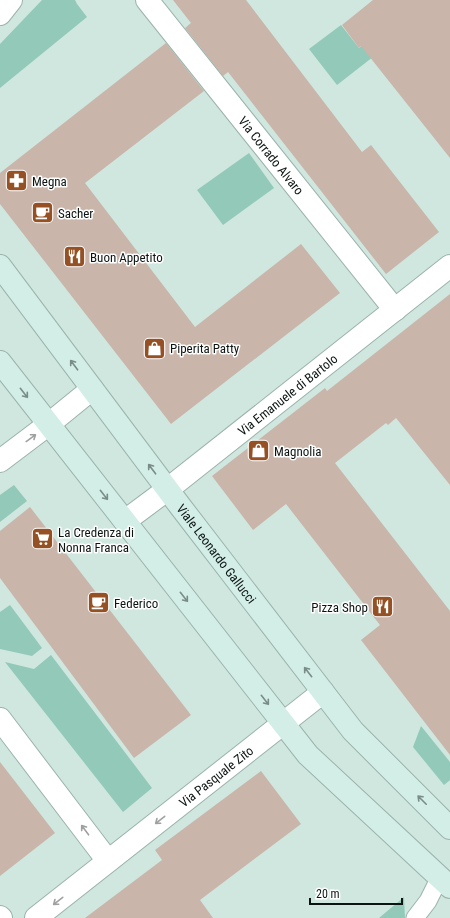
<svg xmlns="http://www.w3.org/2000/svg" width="450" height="918" viewBox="0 0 450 918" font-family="'Roboto Condensed',sans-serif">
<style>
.green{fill:#93c9b9}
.building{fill:#c9b5aa}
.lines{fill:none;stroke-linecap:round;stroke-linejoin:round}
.lane-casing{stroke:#9cb3ac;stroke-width:19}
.street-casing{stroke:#9cb3ac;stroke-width:24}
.secondary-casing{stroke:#9cb3ac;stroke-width:24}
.lane{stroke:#fff;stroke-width:17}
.street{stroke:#fff;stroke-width:22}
.secondary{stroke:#d3eee7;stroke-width:22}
.oneway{stroke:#798c87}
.oneway2{stroke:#9ea1a0}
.labels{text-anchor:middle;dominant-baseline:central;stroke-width:3;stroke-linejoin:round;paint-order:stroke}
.street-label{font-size:13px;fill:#0c1412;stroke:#fff}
.poi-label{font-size:13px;fill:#0c1412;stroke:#fff;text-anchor:start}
</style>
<rect width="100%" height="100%" fill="#cfe7df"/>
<g class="green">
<polygon points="42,0 75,0 77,4 87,17 0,88 0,44"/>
<polygon points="341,25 359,48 377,33 387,46 337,85 309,49"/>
<polygon points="249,153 274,188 223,225 197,190"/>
<polygon points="14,485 27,501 0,522 0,495"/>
<polygon points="10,605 42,648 32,656 0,649 0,612"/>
<polygon points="51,655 152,788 123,812 5,662 34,669"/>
<polygon points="421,726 450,762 450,780 444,785 413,747"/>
<polygon points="404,897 405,918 379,918"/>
</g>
<g class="building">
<polygon points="173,0 246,0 362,152 371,145 439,232 386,274 228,72 223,76 185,28 191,23"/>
<polygon points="373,0 450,0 450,158 361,46 359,48 342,25"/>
<polygon points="166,43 204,91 85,183 195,327 301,244 340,293 171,424 0,204 0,173"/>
<polygon points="450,294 450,485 396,418 388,425 386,423 335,463 450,611 450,755 361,640 380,625 286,504 253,530 212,476 325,388 327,391"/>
<polygon points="30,507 191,715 134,758 0,578 0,531"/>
<polygon points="0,762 55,833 0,876"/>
<polygon points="261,771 301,824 200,900 213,918 85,918 162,860 155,850"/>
</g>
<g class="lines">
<defs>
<polyline id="lane" points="415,918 428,901 440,877"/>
<g id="street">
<path id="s1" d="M147,0l248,310"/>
<polyline points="0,14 11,0"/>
<polyline points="0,461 49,424 92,389"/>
<path id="s2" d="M125,521l43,-32 282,-223"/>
<polyline points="0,719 108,861"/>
<polyline points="0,917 1,918"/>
<path id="s3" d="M36,918l287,-226"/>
</g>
<g id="secondary">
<path id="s4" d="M0,266l180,240 173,225 97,97"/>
<polyline points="0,362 308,755 450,887"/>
</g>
</defs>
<use href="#lane" class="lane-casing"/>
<use href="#street" class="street-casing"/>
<use href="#secondary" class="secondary-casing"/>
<use href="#lane" class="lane"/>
<use href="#street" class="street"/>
<use href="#secondary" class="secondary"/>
</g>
<defs><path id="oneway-shaft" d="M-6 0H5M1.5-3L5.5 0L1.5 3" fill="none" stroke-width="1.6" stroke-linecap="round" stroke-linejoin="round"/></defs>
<g class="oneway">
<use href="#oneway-shaft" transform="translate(74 365) rotate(-127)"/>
<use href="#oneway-shaft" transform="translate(24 393) rotate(52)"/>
<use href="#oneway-shaft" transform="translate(152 469) rotate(-127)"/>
<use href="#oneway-shaft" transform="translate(104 495) rotate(52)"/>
<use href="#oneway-shaft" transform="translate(184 597) rotate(52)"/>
<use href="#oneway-shaft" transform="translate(308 672) rotate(-128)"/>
<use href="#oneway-shaft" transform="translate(265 700) rotate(52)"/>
<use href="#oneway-shaft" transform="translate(422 800) rotate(-135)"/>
</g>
<g class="oneway2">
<use href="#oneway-shaft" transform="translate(31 438) rotate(-36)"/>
<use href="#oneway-shaft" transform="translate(160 820) rotate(142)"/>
<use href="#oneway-shaft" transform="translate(85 830) rotate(-127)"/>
<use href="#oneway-shaft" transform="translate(58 901) rotate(142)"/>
</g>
<defs>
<symbol id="pharmacy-square" viewBox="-11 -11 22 22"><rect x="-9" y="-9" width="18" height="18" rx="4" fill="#955123" stroke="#fff"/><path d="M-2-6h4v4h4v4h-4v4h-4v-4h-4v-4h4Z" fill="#fff"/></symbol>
<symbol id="cafe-square" viewBox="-11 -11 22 22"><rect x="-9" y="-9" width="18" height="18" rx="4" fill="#955123" stroke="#fff"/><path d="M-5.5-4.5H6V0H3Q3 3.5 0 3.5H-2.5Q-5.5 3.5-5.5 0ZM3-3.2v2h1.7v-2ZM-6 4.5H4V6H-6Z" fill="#fff"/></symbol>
<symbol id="restaurant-square" viewBox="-11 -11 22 22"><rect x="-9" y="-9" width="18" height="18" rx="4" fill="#955123" stroke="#fff"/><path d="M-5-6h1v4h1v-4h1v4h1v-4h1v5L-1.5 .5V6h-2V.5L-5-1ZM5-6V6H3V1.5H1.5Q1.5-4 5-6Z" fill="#fff"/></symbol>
<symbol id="shop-square" viewBox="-11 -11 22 22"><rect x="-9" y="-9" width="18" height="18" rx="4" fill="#955123" stroke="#fff"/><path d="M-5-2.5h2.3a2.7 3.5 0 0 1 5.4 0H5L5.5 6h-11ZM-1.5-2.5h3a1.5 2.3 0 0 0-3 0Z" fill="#fff"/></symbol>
<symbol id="supermarket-square" viewBox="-11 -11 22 22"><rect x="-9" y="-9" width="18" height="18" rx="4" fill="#955123" stroke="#fff"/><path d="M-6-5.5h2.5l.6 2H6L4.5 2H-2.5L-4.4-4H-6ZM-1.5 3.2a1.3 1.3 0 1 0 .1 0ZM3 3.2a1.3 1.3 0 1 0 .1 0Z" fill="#fff"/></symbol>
</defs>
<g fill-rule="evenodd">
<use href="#pharmacy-square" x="4" y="168" width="25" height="25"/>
<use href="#cafe-square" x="30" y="200" width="25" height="25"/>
<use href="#restaurant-square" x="62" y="244" width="25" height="25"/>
<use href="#shop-square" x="142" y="336" width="25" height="25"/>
<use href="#shop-square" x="246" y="438" width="25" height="25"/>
<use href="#supermarket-square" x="30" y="526" width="25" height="25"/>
<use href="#cafe-square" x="86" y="590" width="25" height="25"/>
<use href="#restaurant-square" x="370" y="594" width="25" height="25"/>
</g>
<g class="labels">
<g class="street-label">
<text stroke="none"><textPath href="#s1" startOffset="199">Via Corrado Alvaro</textPath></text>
<text stroke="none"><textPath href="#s2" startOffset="206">Via Emanuele di Bartolo</textPath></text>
<text stroke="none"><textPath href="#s4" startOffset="360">Viale Leonardo Gallucci</textPath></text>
<text stroke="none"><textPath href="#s3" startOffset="229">Via Pasquale Zito</textPath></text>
</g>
<g class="poi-label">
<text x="32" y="181">Megna</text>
<text x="58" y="213">Sacher</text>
<text x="90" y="257">Buon Appetito</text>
<text x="170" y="348">Piperita Patty</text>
<text x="274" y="451">Magnolia</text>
<text x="58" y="532">La Credenza di<tspan x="58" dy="15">Nonna Franca</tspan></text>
<text x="114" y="603">Federico</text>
<text x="368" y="607" text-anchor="end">Pizza Shop</text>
</g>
</g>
<path d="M310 898v6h92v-6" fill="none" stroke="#0c1412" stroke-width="2"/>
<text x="316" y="898" font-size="12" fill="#0c1412" stroke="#ffffff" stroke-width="3" paint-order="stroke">20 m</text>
</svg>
